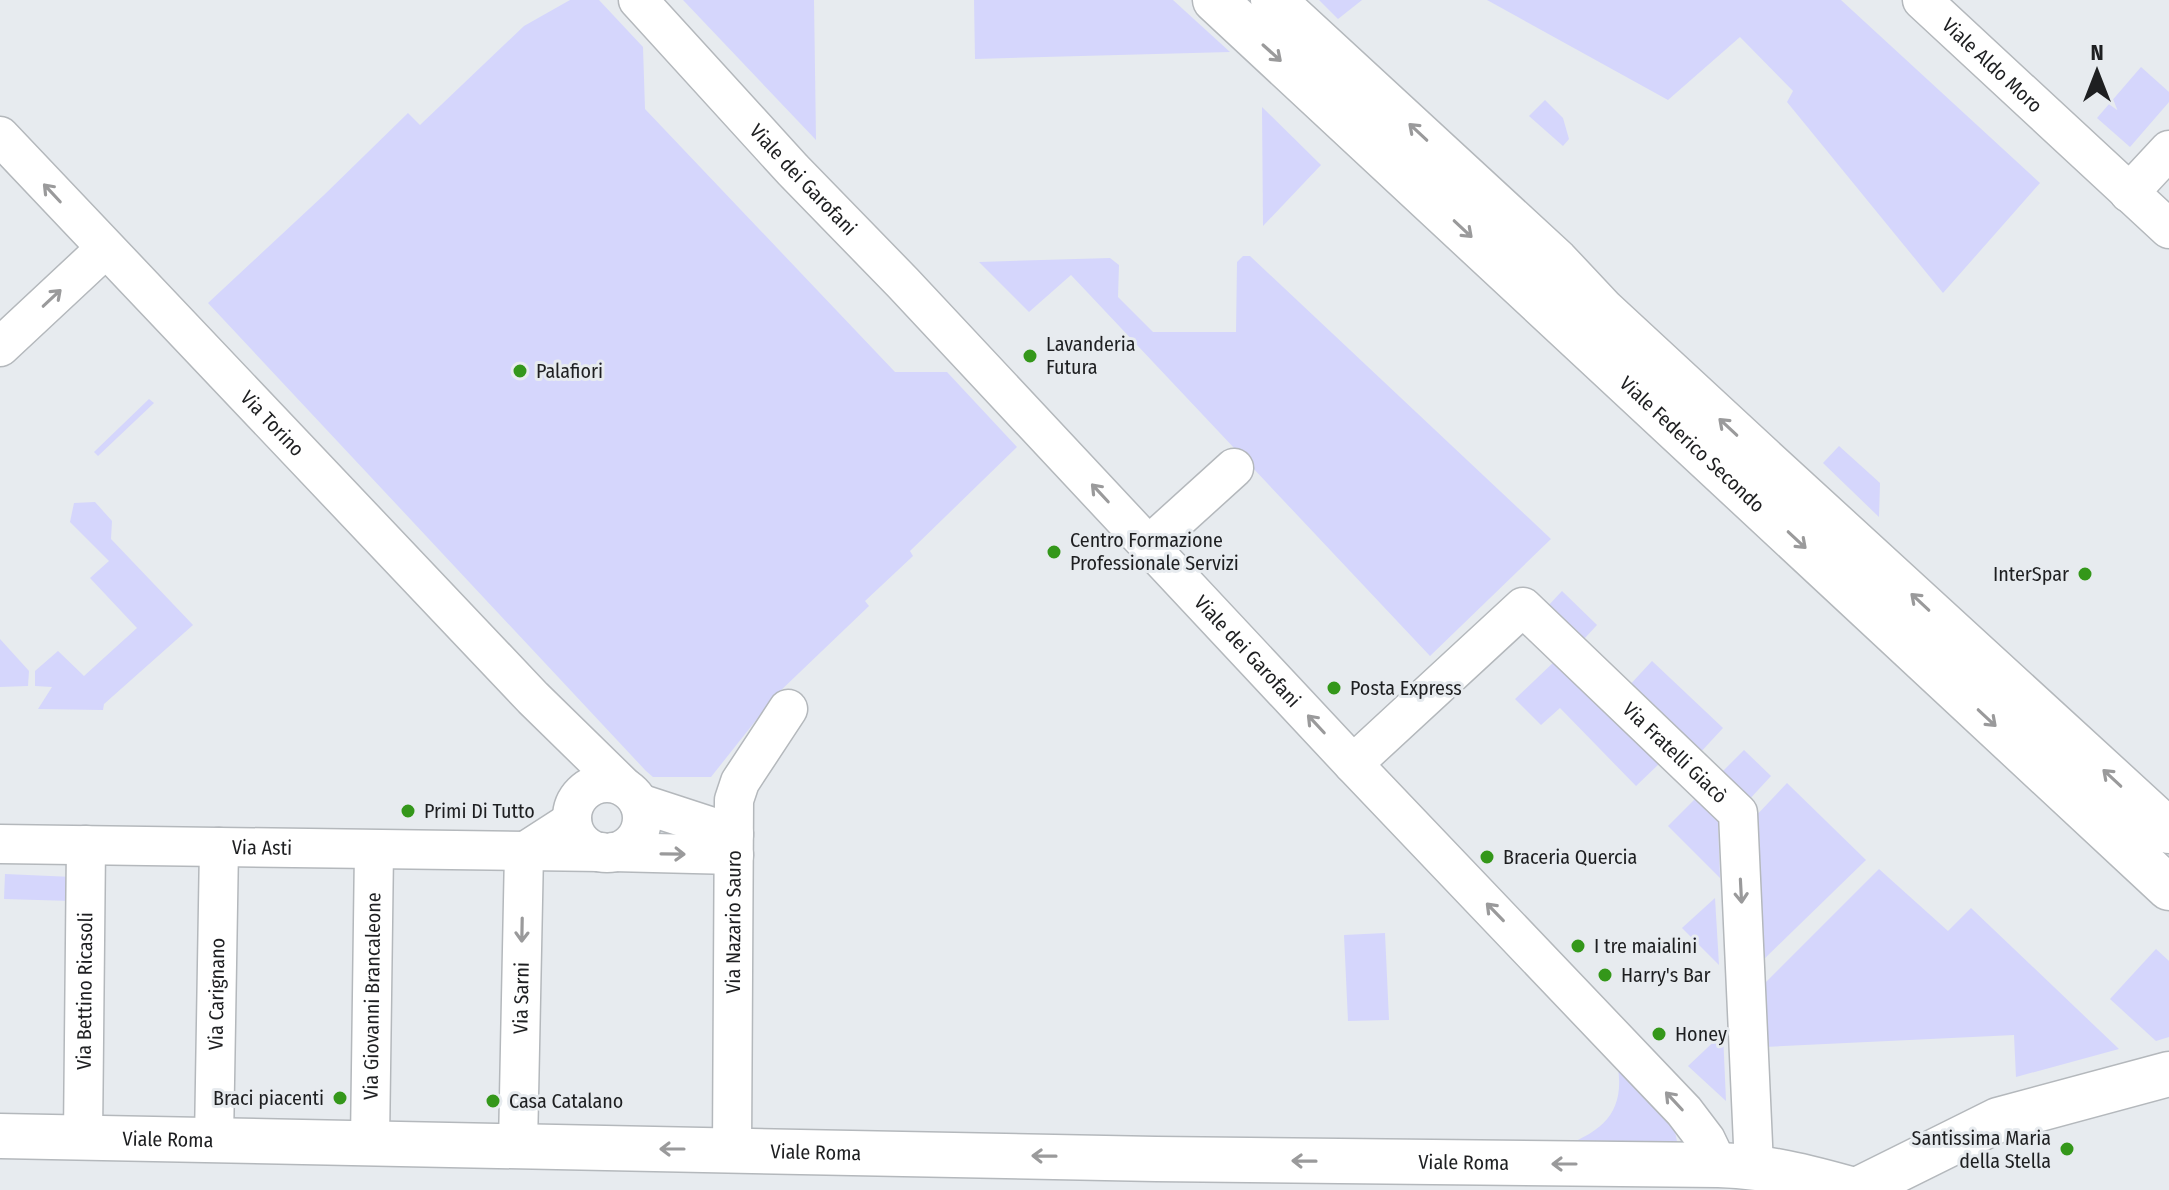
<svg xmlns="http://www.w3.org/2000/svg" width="2169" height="1190" viewBox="0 0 2169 1190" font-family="'Fira Sans Condensed',sans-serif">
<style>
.green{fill:#d5d6fc}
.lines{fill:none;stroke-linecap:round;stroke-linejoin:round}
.minor-casing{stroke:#b4b8bc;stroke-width:41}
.tertiary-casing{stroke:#b4b8bc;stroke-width:47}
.secondary-casing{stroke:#b4b8bc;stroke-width:47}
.minor{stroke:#fff;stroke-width:38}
.tertiary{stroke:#fff;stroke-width:44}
.secondary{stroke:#fff;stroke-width:44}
.oneway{stroke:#9a9a9b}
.poi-dot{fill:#34971a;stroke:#e7ebef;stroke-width:3}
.labels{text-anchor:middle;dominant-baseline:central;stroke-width:6;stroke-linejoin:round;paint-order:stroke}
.street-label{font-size:20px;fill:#1e1f21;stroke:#e7ebef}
.poi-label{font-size:20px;fill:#1e1f21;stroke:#e7ebef;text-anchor:start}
</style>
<rect width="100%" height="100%" fill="#e7ebef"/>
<g class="green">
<polygon points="570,0 599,0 643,47 645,109 895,372 947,372 1017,447 910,551 913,556 865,601 869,606 776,695 711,777 653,777 646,771 208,303 324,195 408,113 420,125 524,26"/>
<polygon points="683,0 814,0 816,140"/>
<polygon points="974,0 1173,0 1230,52 975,59"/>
<polygon points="1319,0 1362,0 1338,19"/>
<polygon points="1487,0 1841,0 2040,183 1943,293 1787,102 1793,91 1740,37 1668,100"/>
<polygon points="2141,67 2169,92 2169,102 2130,147 2097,118"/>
<polygon points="1545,100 1563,118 1569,139 1563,146 1529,116"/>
<polygon points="1262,107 1321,165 1263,226"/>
<polygon points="1243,256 1250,256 1551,539 1430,656 1071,275 1029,312 979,262 1110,258 1119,265 1118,297 1153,332 1236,332 1237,262"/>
<polygon points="149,399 154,403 98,456 94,452"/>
<polygon points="1839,446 1880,483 1879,517 1823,463"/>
<polygon points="95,502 112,521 111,539 193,625 104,704 103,710 38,709 52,687 35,686 35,671 58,651 84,676 137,628 90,578 109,561 70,522 74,503"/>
<polygon points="1562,591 1597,625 1584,639 1548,606"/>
<polygon points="0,639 29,671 28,686 0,687"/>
<polygon points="1557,659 1660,763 1636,786 1560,708 1541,725 1515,699"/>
<polygon points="1652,661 1723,728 1698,755 1627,688"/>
<polygon points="1744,750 1771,776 1746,803 1718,776"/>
<polygon points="1787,783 1866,860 1758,965 1752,820"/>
<polygon points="1695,799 1718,822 1720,878 1668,826"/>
<polygon points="1879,869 1948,931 1971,908 2119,1049 2016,1077 2014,1035 1765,1047 1763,985"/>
<polygon points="5,874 73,877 72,901 4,899"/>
<polygon points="1715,898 1719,965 1682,928"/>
<polygon points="1385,933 1389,1020 1348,1021 1344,935"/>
<polygon points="2156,949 2169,961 2169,1037 2156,1041 2110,999"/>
<polygon points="1723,1033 1726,1101 1688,1066"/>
<path d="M1618,1068l55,54 5,24 -107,-3c36,-15 53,-35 47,-75z"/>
</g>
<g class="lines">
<defs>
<g id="minor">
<path id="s1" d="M638,0l155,170 110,113 450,481 331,347 22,29 12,25"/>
<path id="s2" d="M1922,0l247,229"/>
<path id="s3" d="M0,136l533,562 91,89"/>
<polyline points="2129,193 2169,150"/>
<polyline points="0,347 105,249"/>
<polyline points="1149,545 1234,468"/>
<path id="s4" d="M1353,764l170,-157 215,206 16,353"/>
<circle cx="607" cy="818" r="35"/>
<polyline points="639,803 734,834"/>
<path id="s5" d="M0,844l602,8"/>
<polyline points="613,852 734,855"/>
<path id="s6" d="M83,1137l3,-292"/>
<path id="s7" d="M214,1140l5,-293"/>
<path id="s8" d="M370,1142l4,-292"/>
<path id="s9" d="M518,1146l6,-294 48,-31"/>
<path id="s10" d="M732,1150l2,-350 6,-18 48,-73"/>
</g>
<g id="tertiary">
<path id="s11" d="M0,1136l1156,23 562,6c47,1 90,12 136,25"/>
<polyline points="1857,1190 1998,1120 2169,1074"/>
</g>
<g id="secondary">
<path id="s12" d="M1215,0l954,888"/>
<polyline points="1273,0 1556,261 1603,311 1763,459 2169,831"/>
</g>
</defs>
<use href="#minor" class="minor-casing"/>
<use href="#tertiary" class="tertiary-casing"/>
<use href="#secondary" class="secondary-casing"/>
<use href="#minor" class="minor"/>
<use href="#tertiary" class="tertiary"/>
<use href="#secondary" class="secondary"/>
</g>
<defs><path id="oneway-shaft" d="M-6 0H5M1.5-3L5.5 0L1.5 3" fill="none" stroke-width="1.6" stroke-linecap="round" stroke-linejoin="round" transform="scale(2)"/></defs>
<g class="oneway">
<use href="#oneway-shaft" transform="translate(1272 53) rotate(42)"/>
<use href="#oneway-shaft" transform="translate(1418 132) rotate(-137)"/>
<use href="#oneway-shaft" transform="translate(52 193) rotate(-133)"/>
<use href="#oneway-shaft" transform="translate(1463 229) rotate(43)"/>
<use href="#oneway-shaft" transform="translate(52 298) rotate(-43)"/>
<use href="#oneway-shaft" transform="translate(1728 427) rotate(-137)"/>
<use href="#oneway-shaft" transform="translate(1100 493) rotate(-133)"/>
<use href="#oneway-shaft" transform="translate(1797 540) rotate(43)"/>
<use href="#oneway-shaft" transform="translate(1920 602) rotate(-137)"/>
<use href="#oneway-shaft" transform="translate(1987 718) rotate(43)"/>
<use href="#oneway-shaft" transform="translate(1316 724) rotate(-133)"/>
<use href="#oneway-shaft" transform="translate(2112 778) rotate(-137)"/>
<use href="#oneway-shaft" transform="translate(673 854) rotate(1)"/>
<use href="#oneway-shaft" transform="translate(1741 891) rotate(87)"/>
<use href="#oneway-shaft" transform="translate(1495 912) rotate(-134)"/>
<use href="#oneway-shaft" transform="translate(522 930) rotate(91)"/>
<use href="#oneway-shaft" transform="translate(1674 1101) rotate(-133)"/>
<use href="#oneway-shaft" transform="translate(672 1149) rotate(-180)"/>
<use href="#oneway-shaft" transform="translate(1044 1156) rotate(-179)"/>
<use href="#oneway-shaft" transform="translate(1304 1161) rotate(-179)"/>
<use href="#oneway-shaft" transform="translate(1564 1164) rotate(-180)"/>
</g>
<g class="poi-dot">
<circle cx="1030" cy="356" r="8"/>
<circle cx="520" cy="371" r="8"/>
<circle cx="1054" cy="552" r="8"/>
<circle cx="2085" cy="574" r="8"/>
<circle cx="1334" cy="688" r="8"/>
<circle cx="408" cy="811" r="8"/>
<circle cx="1487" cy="857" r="8"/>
<circle cx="1578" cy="946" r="8"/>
<circle cx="1605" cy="975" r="8"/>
<circle cx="1659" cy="1034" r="8"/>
<circle cx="340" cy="1098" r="8"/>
<circle cx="493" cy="1101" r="8"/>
<circle cx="2067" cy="1149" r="8"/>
</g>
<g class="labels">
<g class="street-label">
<text stroke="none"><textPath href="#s2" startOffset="96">Viale Aldo Moro</textPath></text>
<text stroke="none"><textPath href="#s1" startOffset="244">Viale dei Garofani</textPath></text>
<text stroke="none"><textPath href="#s3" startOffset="396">Via Torino</textPath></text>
<text stroke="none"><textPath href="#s12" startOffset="652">Viale Federico Secondo</textPath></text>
<text stroke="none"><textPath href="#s1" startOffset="892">Viale dei Garofani</textPath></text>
<text stroke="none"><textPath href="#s4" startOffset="442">Via Fratelli Giacò</textPath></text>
<text stroke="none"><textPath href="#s5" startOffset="262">Via Asti</textPath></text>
<text stroke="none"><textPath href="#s10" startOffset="228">Via Nazario Sauro</textPath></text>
<text stroke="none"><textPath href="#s6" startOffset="146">Via Bettino Ricasoli</textPath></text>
<text stroke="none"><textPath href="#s7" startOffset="146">Via Carignano</textPath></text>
<text stroke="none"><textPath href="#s8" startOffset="146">Via Giovanni Brancaleone</textPath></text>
<text stroke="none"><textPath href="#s9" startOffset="148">Via Sarni</textPath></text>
<text stroke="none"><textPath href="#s11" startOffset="168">Viale Roma</textPath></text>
<text stroke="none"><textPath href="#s11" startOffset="816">Viale Roma</textPath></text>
<text stroke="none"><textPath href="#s11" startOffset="1464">Viale Roma</textPath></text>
</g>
<g class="poi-label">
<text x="1046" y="344">Lavanderia<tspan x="1046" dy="23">Futura</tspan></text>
<text x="536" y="371">Palafiori</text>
<text x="1070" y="540">Centro Formazione<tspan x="1070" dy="23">Professionale Servizi</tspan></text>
<text x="2069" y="574" text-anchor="end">InterSpar</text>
<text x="1350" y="688">Posta Express</text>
<text x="424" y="811">Primi Di Tutto</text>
<text x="1503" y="857">Braceria Quercia</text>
<text x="1594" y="946">I tre maialini</text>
<text x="1621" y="975">Harry's Bar</text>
<text x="1675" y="1034">Honey</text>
<text x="324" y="1098" text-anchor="end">Braci piacenti</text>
<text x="509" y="1101">Casa Catalano</text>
<text x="2051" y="1138" text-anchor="end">Santissima Maria<tspan x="2051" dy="23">della Stella</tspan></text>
</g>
</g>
<g transform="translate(2097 72)" stroke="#e7ebef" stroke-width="6" paint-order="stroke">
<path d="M0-6L14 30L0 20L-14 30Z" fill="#1e1f21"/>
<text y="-12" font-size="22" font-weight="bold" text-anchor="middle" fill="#1e1f21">N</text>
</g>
</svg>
